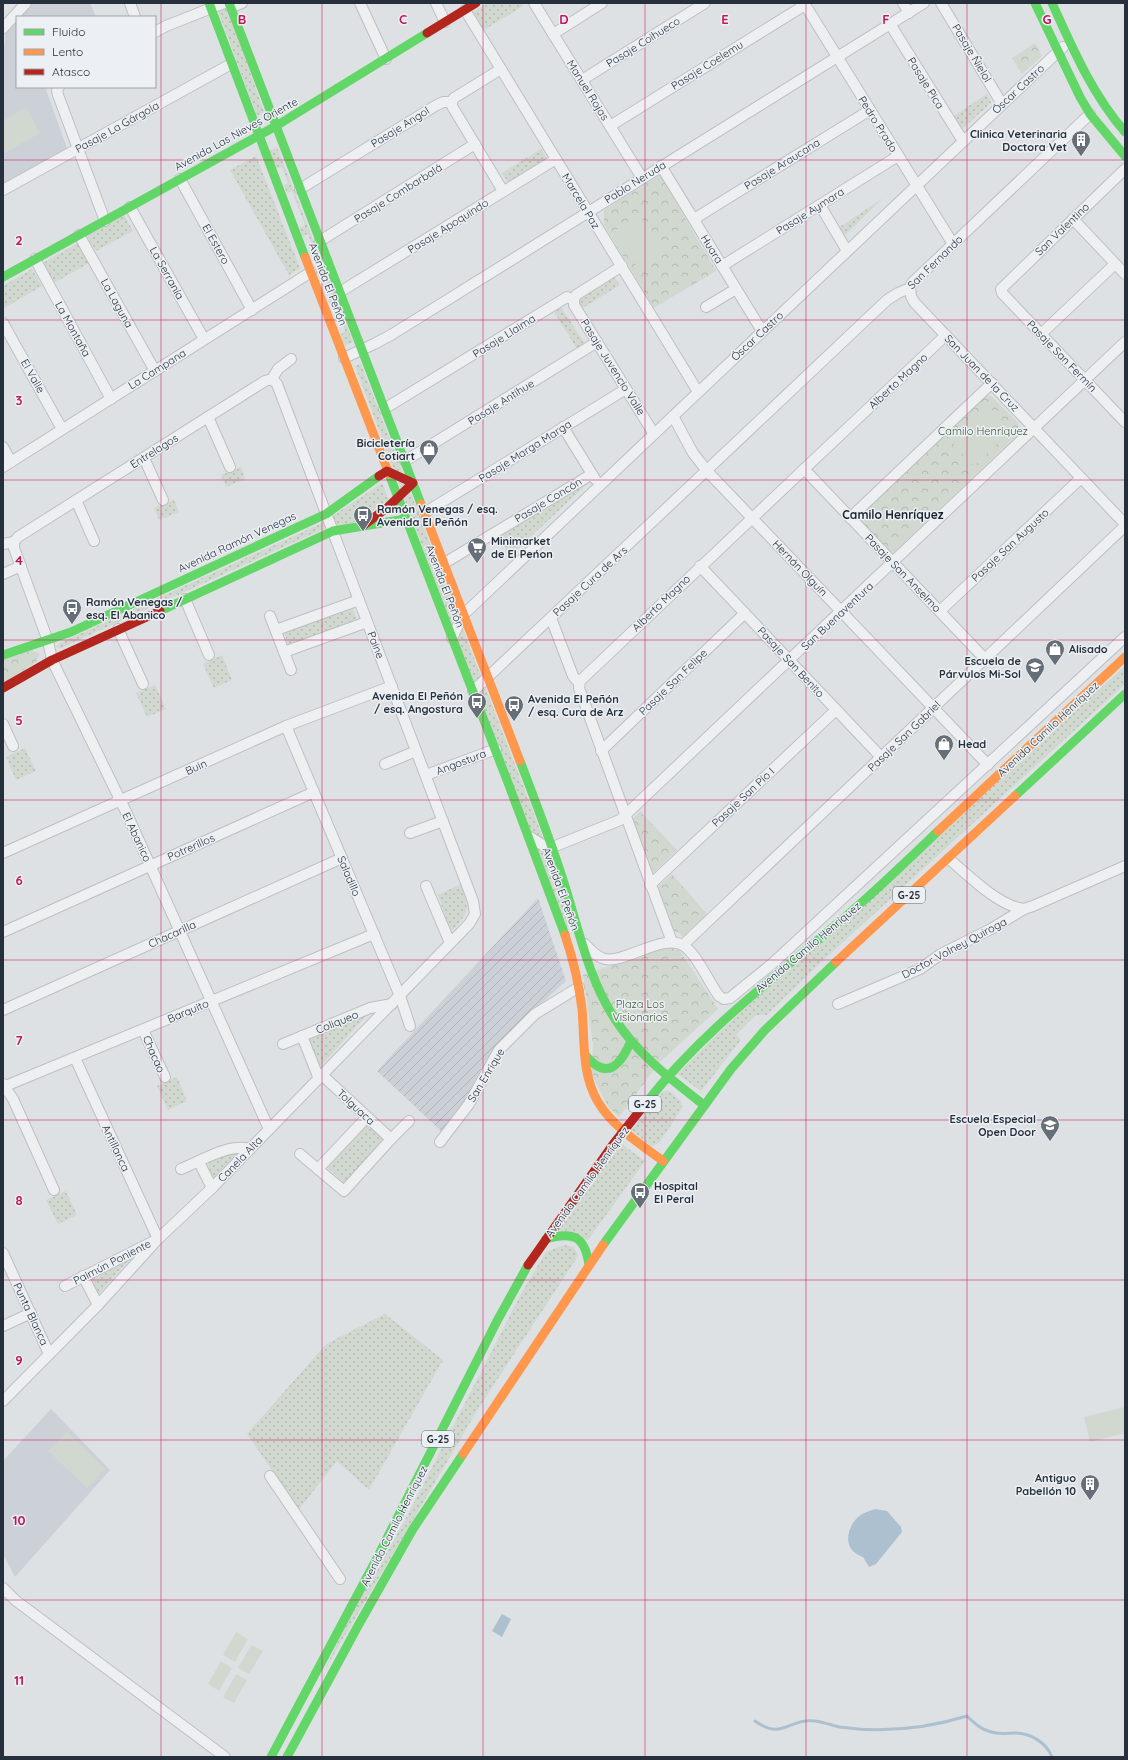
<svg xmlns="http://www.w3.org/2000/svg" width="1128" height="1760" viewBox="0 0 1128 1760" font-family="Quicksand,sans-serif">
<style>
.built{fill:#ccd1d7}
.industrial{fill:url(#industrial-furrows)}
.grass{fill:url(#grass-dots)}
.park{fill:url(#park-crowns)}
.garden{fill:#d0d8cf}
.water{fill:#acc0cf}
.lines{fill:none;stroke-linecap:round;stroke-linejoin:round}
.stream{stroke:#acc0cf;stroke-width:3}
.street-casing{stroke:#bdbfc2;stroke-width:12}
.street{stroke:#eeeff1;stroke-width:10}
.fast{stroke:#63d668;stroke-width:9}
.slow{stroke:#ff974d;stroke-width:9}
.jam{stroke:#b3261e;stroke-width:9}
.grid{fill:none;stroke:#c2185b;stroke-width:1;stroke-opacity:0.55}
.labels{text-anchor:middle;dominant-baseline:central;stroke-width:3;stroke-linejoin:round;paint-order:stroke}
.shield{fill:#ecf0f4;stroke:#616a73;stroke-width:1}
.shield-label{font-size:10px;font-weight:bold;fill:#26303c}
.street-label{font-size:11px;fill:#26303c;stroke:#ecf0f4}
.poi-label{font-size:11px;font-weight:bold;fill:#26303c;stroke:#ecf0f4;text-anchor:start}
.park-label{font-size:11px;fill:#3d5834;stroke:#ecf0f4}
.neighbourhood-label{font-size:12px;font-weight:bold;fill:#19212d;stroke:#ecf0f4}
.grid-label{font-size:13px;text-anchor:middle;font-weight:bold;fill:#c2185b;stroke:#ecf0f4;stroke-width:3;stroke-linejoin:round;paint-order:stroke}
</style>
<defs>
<pattern id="industrial-furrows" width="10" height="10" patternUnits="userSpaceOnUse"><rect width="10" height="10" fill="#ccd1d7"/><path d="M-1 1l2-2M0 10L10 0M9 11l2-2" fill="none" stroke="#afb4b9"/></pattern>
<pattern id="grass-dots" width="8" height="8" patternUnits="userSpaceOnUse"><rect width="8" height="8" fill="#d0d8cf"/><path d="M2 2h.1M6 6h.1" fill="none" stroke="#b2bab3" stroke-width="1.8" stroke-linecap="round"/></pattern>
<pattern id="park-crowns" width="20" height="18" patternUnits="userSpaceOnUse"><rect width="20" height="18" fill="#d0d8cf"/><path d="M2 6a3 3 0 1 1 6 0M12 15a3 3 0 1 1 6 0" fill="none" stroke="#b2bab3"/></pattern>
</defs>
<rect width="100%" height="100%" fill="#dee1e4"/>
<g class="built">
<polygon points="33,3 90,3 96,17 20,17"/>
<polygon points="17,21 17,87 45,87 67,148 3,184 3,46 5,44 5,34"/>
<polygon points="51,1409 110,1470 15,1577 3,1554 3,1461"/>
</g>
<polygon class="industrial" points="538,898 566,981 498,1043 486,1060 464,1102 442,1132 377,1071"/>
<g class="grass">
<polygon points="215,3 226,3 264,112 257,116"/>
<polygon points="488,3 521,3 523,6 484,30 473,12"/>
<polygon points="987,94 991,103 961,130 952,117"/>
<polygon points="277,147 353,342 344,346 340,336 345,330 340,317 336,318 334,315 338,313 335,304 330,304 328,300 332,297 308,234 302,236 300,228 305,225 292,191 287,193 284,185 288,183 282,167 276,169 269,151"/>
<polygon points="541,149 548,160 509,184 502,173"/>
<polygon points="256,156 300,268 289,275 230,170"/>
<polygon points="883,198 844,236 837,229"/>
<polygon points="124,215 133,231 96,251 87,236"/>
<polygon points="78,243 89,263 54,283 43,263"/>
<polygon points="32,269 42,286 4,308 3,286"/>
<polygon points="614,277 620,285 581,309 577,302 578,299"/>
<polygon points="561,307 585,344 577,349 554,312"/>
<polygon points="361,364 562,887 569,932 427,559 355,366"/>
<polygon points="241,467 245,479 226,487 221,475"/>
<polygon points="586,480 588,483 510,556 498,536"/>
<polygon points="382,483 389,500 351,524 323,529 61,648 56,647 60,643 322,523"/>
<polygon points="174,500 179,512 159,520 154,508"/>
<polygon points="352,607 357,620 288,645 284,631"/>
<polygon points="222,655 232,680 214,688 203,664"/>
<polygon points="1125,666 1125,684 816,967 767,1015 756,1015 736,1035 741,1040 701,1091 677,1074 733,1019"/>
<polygon points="155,685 166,709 147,717 136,693"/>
<polygon points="25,748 36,771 16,780 6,757"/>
<path d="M461,884c8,26 10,25 -8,46l-3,-1 -12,-34z"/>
<polygon points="368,1014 317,1070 307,1039"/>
<polygon points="177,1077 187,1101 168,1110 157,1086"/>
<polygon points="664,1091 669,1091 681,1101 682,1108 659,1143 651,1146 631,1130"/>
<polygon points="367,1123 385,1138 344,1183 326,1166"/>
<polygon points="619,1142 645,1161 588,1240 554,1231"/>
<polygon points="235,1151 239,1153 212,1179 207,1162"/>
<polygon points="66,1191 77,1215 58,1224 46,1200"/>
<polygon points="564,1245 574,1247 578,1256 478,1409 323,1673 351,1614 404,1522 521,1294 546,1252"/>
<polygon points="135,1253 97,1296 87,1278"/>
<polygon points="385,1314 443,1360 369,1490 337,1461 299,1509 247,1434 326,1344"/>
</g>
<g class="park">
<polygon points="1035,43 1042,56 1022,74 1012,58"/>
<polygon points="660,175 716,271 654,308 604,225 604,210"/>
<polygon points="986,395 991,396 1018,423 1020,428 1018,434 894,552 889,551 860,521 860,515"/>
<polygon points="32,650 40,654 36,662 3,683 3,659"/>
<polygon points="640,811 677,850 650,876 630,822"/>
<path d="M672,874l35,40 -24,23c-4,-5 -8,-7 -14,-4l-15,-43z"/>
<polygon points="663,948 671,948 680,951 718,1009 659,1063 619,1117 609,1108 591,1073 593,1044 583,975"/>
</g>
<g class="garden">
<polygon points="26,107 40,133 3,154 3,121"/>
<polygon points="639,215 664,255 639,270 615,230"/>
<polygon points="990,408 1011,430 974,466 953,443"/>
<polygon points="1124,1407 1125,1433 1090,1442 1084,1417"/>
<polygon points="67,1432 105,1469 87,1488 48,1451"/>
<polygon points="236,1632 248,1639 235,1662 223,1655"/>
<polygon points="251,1645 263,1651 249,1674 238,1668"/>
<polygon points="221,1661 232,1668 219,1691 208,1684"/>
<polygon points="236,1674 247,1680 234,1703 223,1697"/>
</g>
<g class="water">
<path d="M875,1509l12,2 14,16 1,5 -26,32 -7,3 -6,-10c-20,-6 -18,-27 -5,-40 5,-4 11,-6 17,-8z"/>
<polygon points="502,1614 511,1619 502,1637 492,1631"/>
</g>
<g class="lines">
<path class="stream" d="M755,1721c28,20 33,-3 60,0 8,1 16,4 24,6 44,6 86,2 128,-11 9,9 16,15 29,17 6,1 13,0 19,0 15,0 31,9 37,24"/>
<defs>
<g id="street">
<polyline points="130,3 135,17"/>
<polyline points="360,3 386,59"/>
<polyline points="436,3 445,22"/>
<polyline points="534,3 642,178"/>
<polyline points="804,3 953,244"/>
<polyline points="903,3 909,13"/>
<polyline points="941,3 1002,104"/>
<polyline points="231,7 242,3"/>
<polyline points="465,10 698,392"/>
<polyline points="890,24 963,141"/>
<polyline points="3,28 26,3"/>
<polyline points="155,32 166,26 224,3"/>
<polyline points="553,34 602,3"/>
<polyline points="582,80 705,3"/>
<polyline points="59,87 57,90 58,95 105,221"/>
<polyline points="452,102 452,106 503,191"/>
<polyline points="610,126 805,5"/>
<polyline points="661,166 762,331"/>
<polyline points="1125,169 1001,289 1002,293 1125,422"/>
<polyline points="180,179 252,310"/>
<polyline points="300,189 435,106 443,102 452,102 454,98 501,69"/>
<polyline points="3,190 231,64"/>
<polyline points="820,205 847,251"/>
<polyline points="130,207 204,339"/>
<polyline points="694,219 870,110"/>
<polyline points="1073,219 1125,274"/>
<polyline points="79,235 155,371"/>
<polyline points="320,241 475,144"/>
<polyline points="35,259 111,399"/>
<polyline points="722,266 898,156"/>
<polyline points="910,288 911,296 914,302 1125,524"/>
<polyline points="340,292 556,159"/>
<polyline points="574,300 574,305 654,434"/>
<polyline points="574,300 576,295 622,266"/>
<polyline points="706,307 736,289"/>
<polyline points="3,323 62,429"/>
<polyline points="1041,334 1115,264"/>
<polyline points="344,358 374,344 391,335 924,3"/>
<polyline points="272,379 278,369 291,359"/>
<polyline points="384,409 567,297 574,300"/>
<polyline points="673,416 693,453 707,471 988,765"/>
<polyline points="208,417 230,467"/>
<polyline points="563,427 595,479"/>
<polyline points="3,447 11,462"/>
<polyline points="144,458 163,500"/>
<polyline points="405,461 597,342"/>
<polyline points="3,467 311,272"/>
<polyline points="804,469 985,659"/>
<polyline points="76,500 94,541"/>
<polyline points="424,513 626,389"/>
<polyline points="850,518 992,383"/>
<polyline points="14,542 14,548 48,641 52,660 127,814 269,1129"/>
<polyline points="14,542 18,537 265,381 272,379"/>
<polyline points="3,544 14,542"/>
<polyline points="443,564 592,474"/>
<polyline points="700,566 881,757"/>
<polyline points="3,574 21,566"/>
<polyline points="185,599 209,655"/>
<polyline points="940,611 1081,478"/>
<polyline points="270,616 291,670"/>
<polyline points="551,618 573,676 579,683"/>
<polyline points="118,629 143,684"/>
<polyline points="276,630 359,600"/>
<polyline points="452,638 463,615 1063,47"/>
<polyline points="284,652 367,622"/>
<polyline points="473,691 887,300 898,293 910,288 912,283 1090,114"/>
<polyline points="3,724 13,746"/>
<polyline points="286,726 400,996 410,1026"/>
<polyline points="601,751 745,613"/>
<polyline points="385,764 416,751"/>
<polyline points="426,775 496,749"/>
<polyline points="410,833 443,821"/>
<polyline points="530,837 544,846 553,847 620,820 1125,342"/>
<polyline points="3,853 286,726 392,686"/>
<path d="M949,859c19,16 49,47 75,50"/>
<polyline points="650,885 836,710"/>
<polyline points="426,886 450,943"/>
<polyline points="3,932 314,792"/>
<polyline points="672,942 579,688 580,681 946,335"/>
<path d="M585,944c5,6 12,13 20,15 19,5 59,-27 79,-13 13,8 25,37 35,50l5,3 6,-1 43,-35 352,-326"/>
<polyline points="683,945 1125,526"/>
<polyline points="838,1004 920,969 941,954 991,929 1024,909 1033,906 1125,866"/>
<polyline points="3,1010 342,858"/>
<polyline points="143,1030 165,1077"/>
<polyline points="302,1036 319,1079"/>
<polyline points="283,1044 370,1008 392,1004"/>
<polyline points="322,1075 391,1139"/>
<polyline points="3,1084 13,1099 54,1190"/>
<polyline points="3,1087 374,934"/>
<polyline points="440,1142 469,1104 499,1050 535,1014 579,987"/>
<polyline points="300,1154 344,1191 391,1139 409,1121"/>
<polyline points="199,1162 212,1188"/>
<path d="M181,1169c20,-8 48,-26 69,-20"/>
<polyline points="318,1169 367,1117"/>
<polyline points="3,1253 49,1354"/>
<polyline points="83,1276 98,1305"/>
<polyline points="65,1286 158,1239 75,1058"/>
<polyline points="3,1326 31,1313"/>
<polyline points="3,1401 98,1305 158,1239 212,1188 469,924 475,914 473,901 277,384 272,379"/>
<polyline points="270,1476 340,1579"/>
<polyline points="3,1588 15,1600 225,1757"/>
</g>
</defs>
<use href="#street" class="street-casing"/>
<use href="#street" class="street"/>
<g class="fast">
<polyline points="209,3 305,257"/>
<polyline points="229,3 421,504"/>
<polyline points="1035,3 1080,97 1090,114 1125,156"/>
<path d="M1052,3c21,46 40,91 73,129"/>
<polyline points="3,277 276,126 427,33"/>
<polyline points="389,474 510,788 565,935"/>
<polyline points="160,611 333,531 406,519"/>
<polyline points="3,655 71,632 326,514 379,476"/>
<path d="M520,761c16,42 32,83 45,125 14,45 24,94 50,133 22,35 57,61 89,86"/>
<polyline points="1015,796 1125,694"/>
<path d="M585,1055c22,26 35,11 46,-14"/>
<path d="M646,1103c61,-78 142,-135 215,-200 26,-23 52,-48 77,-72"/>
<path d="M546,1239c27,-8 39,-3 43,26"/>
<polyline points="603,1245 731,1069 765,1030 836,962"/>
<polyline points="271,1757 377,1558 497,1321 528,1265"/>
<polyline points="287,1757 359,1624 413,1529 463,1454"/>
</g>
<g class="slow">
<polyline points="305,257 389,474"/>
<polyline points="421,504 520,761"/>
<polyline points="938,831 1125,657"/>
<path d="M565,935c8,24 14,49 17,74 3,32 -1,64 16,93 15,25 42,42 65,59"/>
<polyline points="836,962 1015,796"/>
<polyline points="463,1454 603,1245"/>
</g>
<g class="jam">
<polyline points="427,33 476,3"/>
<polyline points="364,525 388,507 413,483 387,471 379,476"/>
<polyline points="3,688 52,660 160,611"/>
<polyline points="528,1265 614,1143 646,1103"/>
</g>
</g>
<path class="grid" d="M161,3v1754M322,3v1754M483,3v1754M645,3v1754M806,3v1754M967,3v1754M3,160h1122M3,320h1122M3,480h1122M3,640h1122M3,800h1122M3,960h1122M3,1120h1122M3,1280h1122M3,1440h1122M3,1600h1122"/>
<defs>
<symbol id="building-pin" viewBox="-11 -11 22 30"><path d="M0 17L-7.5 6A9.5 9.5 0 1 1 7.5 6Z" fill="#666e77" stroke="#ecf0f4"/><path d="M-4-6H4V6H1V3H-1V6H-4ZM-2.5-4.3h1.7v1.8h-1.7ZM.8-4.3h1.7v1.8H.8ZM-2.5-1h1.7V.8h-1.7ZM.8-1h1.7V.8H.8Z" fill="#fff"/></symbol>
<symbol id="shop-pin" viewBox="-11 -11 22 30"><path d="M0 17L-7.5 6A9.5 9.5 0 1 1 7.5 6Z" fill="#666e77" stroke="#ecf0f4"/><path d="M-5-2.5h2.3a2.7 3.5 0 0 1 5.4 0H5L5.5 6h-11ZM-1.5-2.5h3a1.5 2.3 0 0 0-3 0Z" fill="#fff"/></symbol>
<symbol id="bus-pin" viewBox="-11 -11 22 30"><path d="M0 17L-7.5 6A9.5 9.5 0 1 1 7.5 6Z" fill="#666e77" stroke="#ecf0f4"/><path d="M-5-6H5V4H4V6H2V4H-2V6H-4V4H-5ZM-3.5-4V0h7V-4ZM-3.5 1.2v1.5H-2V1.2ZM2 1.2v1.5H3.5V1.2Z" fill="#fff"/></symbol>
<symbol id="supermarket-pin" viewBox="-11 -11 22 30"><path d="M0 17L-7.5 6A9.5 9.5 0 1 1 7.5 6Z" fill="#666e77" stroke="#ecf0f4"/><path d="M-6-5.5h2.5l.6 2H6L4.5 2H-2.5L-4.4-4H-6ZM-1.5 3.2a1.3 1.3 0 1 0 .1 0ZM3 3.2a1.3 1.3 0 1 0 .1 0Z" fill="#fff"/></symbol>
<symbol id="school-pin" viewBox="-11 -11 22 30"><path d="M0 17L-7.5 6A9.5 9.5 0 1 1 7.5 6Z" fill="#666e77" stroke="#ecf0f4"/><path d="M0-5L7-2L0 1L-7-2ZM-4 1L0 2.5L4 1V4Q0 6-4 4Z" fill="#fff"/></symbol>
</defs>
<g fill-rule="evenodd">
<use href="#building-pin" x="1070" y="129" width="22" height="30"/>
<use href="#shop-pin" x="418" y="438" width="22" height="30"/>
<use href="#bus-pin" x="352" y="504" width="22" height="30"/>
<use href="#supermarket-pin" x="466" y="536" width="22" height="30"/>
<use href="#bus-pin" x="61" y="597" width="22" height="30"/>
<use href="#shop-pin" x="1044" y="638" width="22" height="30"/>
<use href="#school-pin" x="1024" y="656" width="22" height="30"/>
<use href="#bus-pin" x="466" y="691" width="22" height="30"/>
<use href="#bus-pin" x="503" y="694" width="22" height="30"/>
<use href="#shop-pin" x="933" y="733" width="22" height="30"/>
<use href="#school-pin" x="1039" y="1114" width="22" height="30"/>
<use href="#bus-pin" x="629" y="1181" width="22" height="30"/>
<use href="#building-pin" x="1079" y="1473" width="22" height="30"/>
</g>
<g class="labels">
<g class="shield">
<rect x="893" y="887" width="32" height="16" rx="3"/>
<rect x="629" y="1096" width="32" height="16" rx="3"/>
<rect x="422" y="1431" width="32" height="16" rx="3"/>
</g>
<g class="shield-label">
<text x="909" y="895">G-25</text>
<text x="645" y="1104">G-25</text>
<text x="438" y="1439">G-25</text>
</g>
<g class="street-label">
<text transform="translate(643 42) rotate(-32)">Pasaje Coihueco</text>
<text transform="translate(972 53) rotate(59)">Pasaje Ñielol</text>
<text transform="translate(707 65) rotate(-32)">Pasaje Coelemu</text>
<text transform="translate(926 83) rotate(58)">Pasaje Pica</text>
<text transform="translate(1018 89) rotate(-43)">Óscar Castro</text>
<text transform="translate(588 90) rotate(58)">Manuel Rojas</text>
<text transform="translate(878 124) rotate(58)">Pedro Prado</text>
<text transform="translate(117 127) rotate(-29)">Pasaje La Gárgola</text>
<text transform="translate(400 127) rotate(-32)">Pasaje Angol</text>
<text transform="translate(236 134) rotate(-29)">Avenida Las Nieves Oriente</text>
<text transform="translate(782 164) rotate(-32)">Pasaje Araucana</text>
<text transform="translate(635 182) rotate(-32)">Pablo Neruda</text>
<text transform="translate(398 193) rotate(-32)">Pasaje Combarbalá</text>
<text transform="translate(581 201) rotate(59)">Marcela Paz</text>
<text transform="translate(810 211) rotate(-32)">Pasaje Aymara</text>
<text transform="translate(448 226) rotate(-32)">Pasaje Apoquindo</text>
<text transform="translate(1062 229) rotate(-44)">San Valentino</text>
<text transform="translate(216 244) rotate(61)">El Estero</text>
<text transform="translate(712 249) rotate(58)">Huara</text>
<text transform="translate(935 262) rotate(-44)">San Fernando</text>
<text transform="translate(167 273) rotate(61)">La Serranía</text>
<text transform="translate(328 284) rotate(69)">Avenida El Peñón</text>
<text transform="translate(117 303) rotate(61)">La Laguna</text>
<text transform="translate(73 329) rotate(61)">La Montaña</text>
<text transform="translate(504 336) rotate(-32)">Pasaje Llaima</text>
<text transform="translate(757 336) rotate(-43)">Óscar Castro</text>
<text transform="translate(1062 356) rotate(46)">Pasaje San Fermín</text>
<text transform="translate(613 367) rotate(58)">Pasaje Juvencio Valle</text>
<text transform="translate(157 369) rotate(-32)">La Campana</text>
<text transform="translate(982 373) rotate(46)">San Juan de la Cruz</text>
<text transform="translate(33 376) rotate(61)">El Valle</text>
<text transform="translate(898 381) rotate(-43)">Alberto Magno</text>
<text transform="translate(501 402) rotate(-32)">Pasaje Antihue</text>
<text transform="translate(154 451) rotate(-32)">Entrelagos</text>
<text transform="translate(525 451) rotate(-32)">Pasaje Marga Marga</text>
<text transform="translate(548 500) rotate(-31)">Pasaje Concón</text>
<text transform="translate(237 542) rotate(-25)">Avenida Ramón Venegas</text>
<text transform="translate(1010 545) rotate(-43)">Pasaje San Augusto</text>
<text transform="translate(800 568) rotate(46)">Hernán Olguín</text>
<text transform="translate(903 573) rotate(46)">Pasaje San Anselmo</text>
<text transform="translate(590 581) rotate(-43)">Pasaje Cura de Ars</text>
<text transform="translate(445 586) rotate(69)">Avenida El Peñón</text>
<text transform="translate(661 603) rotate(-44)">Alberto Magno</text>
<text transform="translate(837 616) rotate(-43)">San Buenaventura</text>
<text transform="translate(376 645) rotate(69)">Paine</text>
<text transform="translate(791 662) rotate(47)">Pasaje San Benito</text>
<text transform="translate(673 682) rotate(-44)">Pasaje San Felipe</text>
<text transform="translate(1048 729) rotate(-43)">Avenida Camilo Henríquez</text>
<text transform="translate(904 736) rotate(-44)">Pasaje San Gabriel</text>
<text transform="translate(461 762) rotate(-21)">Angostura</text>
<text transform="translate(196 767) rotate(-24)">Buin</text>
<text transform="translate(743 797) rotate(-43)">Pasaje San Pío I</text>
<text transform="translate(137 837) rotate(65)">El Abanico</text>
<text transform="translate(191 847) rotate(-24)">Potrerillos</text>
<text transform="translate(349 876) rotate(67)">Saladillo</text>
<text transform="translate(561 889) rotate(70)">Avenida El Peñón</text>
<text transform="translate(172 934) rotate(-24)">Chacarilla</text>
<text transform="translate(808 947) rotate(-40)">Avenida Camilo Henríquez</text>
<text transform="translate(954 948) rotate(-28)">Doctor Volney Quiroga</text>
<text transform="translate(188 1011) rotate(-23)">Barquito</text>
<text transform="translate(337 1022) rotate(-22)">Coliqueo</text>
<text transform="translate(154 1054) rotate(66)">Chacao</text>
<text transform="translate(486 1075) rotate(-59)">San Enrique</text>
<text transform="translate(356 1107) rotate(43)">Tolguaca</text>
<text transform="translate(116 1148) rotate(65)">Antillanca</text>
<text transform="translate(240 1159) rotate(-46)">Canela Alta</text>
<text transform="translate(587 1182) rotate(-54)">Avenida Camilo Henríquez</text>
<text transform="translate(112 1262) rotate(-27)">Paimún Poniente</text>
<text transform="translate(31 1314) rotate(65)">Punta Blanca</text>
<text transform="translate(394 1526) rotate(-63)">Avenida Camilo Henríquez</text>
</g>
<g class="poi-label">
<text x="1067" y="134" text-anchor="end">Clinica Veterinaria<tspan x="1067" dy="13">Doctora Vet</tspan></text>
<text x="415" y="443" text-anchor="end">Bicicletería<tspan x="415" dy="13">Cotiart</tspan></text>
<text x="377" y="509">Ramón Venegas / esq.<tspan x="377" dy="13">Avenida El Peñón</tspan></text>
<text x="491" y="541">Minimarket<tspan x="491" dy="13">de El Peńon</tspan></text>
<text x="86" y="602">Ramón Venegas /<tspan x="86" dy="13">esq. El Abanico</tspan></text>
<text x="1069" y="649">Alisado</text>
<text x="1021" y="661" text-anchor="end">Escuela de<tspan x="1021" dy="13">Párvulos Mi-Sol</tspan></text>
<text x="463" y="696" text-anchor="end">Avenida El Peñón<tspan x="463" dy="13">/ esq. Angostura</tspan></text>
<text x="528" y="699">Avenida El Peñón<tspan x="528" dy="13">/ esq. Cura de Arz</tspan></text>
<text x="958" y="744">Head</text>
<text x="1036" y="1119" text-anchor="end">Escuela Especial<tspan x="1036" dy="13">Open Door</tspan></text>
<text x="654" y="1186">Hospital<tspan x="654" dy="13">El Peral</tspan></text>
<text x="1076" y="1478" text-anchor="end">Antiguo<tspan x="1076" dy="13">Pabellón 10</tspan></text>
</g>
<g class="park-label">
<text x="983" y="431">Camilo Henríquez</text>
<text x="640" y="1004">Plaza Los<tspan x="640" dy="13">Visionarios</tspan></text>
</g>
<g class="neighbourhood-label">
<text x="893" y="514">Camilo Henríquez</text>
</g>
</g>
<g class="grid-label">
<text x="242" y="24">B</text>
<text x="403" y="24">C</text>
<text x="564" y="24">D</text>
<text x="725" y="24">E</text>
<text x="886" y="24">F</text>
<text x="1047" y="24">G</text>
<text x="19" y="245">2</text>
<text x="19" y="405">3</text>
<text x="19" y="565">4</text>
<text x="19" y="725">5</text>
<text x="19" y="885">6</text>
<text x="19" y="1045">7</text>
<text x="19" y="1205">8</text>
<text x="19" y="1365">9</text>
<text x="19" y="1525">10</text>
<text x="19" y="1685">11</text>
</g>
<rect width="1128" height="1760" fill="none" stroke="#26303c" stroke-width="8"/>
<rect x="16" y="16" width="140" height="72" fill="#ecf0f4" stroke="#9da3aa"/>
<rect x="24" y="29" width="20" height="6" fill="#63d668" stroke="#9da3aa"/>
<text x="52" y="36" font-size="12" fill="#26303c">Fluido</text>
<rect x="24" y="49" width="20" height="6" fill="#ff974d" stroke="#9da3aa"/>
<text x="52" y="56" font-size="12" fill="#26303c">Lento</text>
<rect x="24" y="69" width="20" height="6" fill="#b3261e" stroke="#9da3aa"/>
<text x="52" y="76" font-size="12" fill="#26303c">Atasco</text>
</svg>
